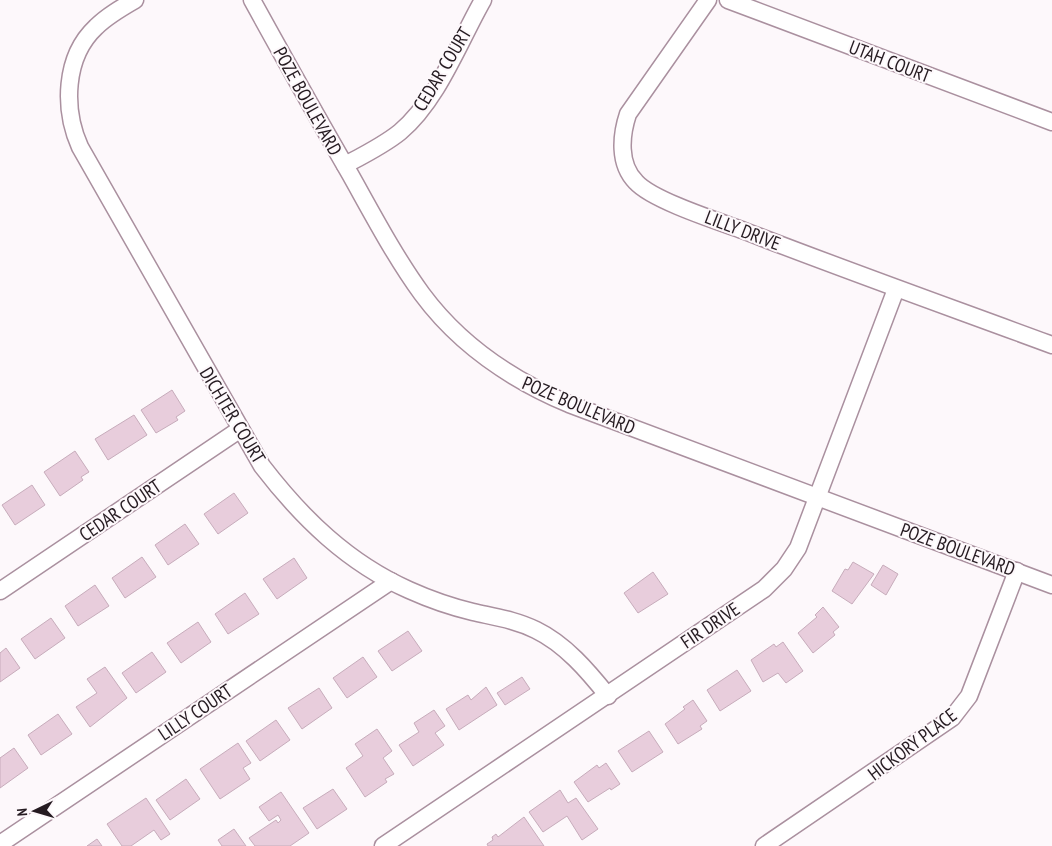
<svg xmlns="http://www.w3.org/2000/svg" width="1052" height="846" viewBox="0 0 1052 846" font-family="'PT Sans Narrow',sans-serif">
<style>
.building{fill:#e8cddc;stroke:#c7acbb}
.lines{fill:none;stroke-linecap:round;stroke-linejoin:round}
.minor-casing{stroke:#aa909f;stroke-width:19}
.minor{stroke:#fff;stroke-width:16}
.labels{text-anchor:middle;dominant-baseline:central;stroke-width:4;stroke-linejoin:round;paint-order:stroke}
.street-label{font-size:19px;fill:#251b21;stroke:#fdf8fb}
</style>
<rect width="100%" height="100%" fill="#fdf8fb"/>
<g class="building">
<polygon points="172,390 185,411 176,417 178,420 156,433 141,410"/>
<polygon points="134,415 147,435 108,460 95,439"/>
<polygon points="75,451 89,472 81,477 83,480 60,496 44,472"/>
<polygon points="32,485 45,505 15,525 2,505"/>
<polygon points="234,493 248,513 218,534 204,514"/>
<polygon points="185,524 199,544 168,565 155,545"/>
<polygon points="142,557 156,577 125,598 112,578"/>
<polygon points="294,558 307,578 277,599 263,579"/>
<polygon points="853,562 874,574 852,604 832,591 845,569 848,570"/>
<polygon points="883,565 898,574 886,595 871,585"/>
<polygon points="653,572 668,594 638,613 624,593"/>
<polygon points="95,585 109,606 78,626 65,606"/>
<polygon points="245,593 259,614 228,634 215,614"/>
<polygon points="823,607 839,627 833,632 835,635 813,653 798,633 817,617 815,615"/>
<polygon points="51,618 65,638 35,659 21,639"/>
<polygon points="198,622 211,642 181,663 167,643"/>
<polygon points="408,631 422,651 392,671 378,651"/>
<polygon points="783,642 803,671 786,683 778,673 763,682 751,660 774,644 776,647"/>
<polygon points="6,648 20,668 0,682 0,653"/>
<polygon points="152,652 166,672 136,693 122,673"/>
<polygon points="363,657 377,677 347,698 333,678"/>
<polygon points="105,667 127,698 90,727 76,707 97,693 87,679"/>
<polygon points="737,670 751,691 720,711 707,690"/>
<polygon points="522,677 530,689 505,705 497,693"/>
<polygon points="486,687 497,705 459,730 446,709 468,695 471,700"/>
<polygon points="319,688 332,708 302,729 288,708"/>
<polygon points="693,700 707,721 700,726 702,729 678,744 665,724 685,709 683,707"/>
<polygon points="434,710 445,726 435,733 444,745 413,766 399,745 419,732 414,723"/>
<polygon points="58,714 72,734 41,755 28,735"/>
<polygon points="276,720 290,740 260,761 246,741"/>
<polygon points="377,729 392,751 383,758 394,774 385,779 387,782 365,797 346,768 363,756 355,744"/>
<polygon points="649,731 663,752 632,772 618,751"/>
<polygon points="238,743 251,763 243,768 250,779 220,799 200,769"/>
<polygon points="14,748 28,768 0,788 0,758"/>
<polygon points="606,763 620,784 611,790 610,788 588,802 574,782 597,765 599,768"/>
<polygon points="186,779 200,799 170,820 156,800"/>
<polygon points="333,789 347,809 317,829 303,808"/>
<polygon points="560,790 568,803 576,798 598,829 582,840 567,816 543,832 529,812"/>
<polygon points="281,792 309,833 290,846 255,846 249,838 276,820 278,823 281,820 278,815 269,821 259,807"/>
<polygon points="146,798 170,834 161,840 154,830 131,846 122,846 107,824"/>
<polygon points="524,817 544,846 488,846 487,844 493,840 492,837 496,834 498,837"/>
<polygon points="234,829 246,846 222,846 218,840"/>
<polygon points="97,839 102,846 87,846"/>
</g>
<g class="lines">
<defs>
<g id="minor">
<path d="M135,0c-14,8 -28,16 -39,27 -32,30 -33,82 -16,120l182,319c40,52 86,97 147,124 20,9 43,17 64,22 22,5 43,8 63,18 29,14 52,41 72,66"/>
<path d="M252,0c32,58 65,117 98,174 23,41 45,83 72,120 37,50 90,86 147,110l483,181"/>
<path d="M708,0l-80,114c-7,21 -10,50 8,68 16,18 81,39 106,48 103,40 207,77 310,115"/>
<polyline points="728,0 1052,122"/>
<path d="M345,165c19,-10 39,-20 55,-33 38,-32 59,-90 83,-132"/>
<polyline points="0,591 239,430"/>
<polyline points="0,844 391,581"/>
<polyline points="383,846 764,589 784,569 798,548 896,289"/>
<polyline points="764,846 952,718 969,696 1017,571"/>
</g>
</defs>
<use href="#minor" class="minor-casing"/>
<use href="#minor" class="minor"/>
</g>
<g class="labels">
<g class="street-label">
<text transform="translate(890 61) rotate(21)">UTAH COURT</text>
<text transform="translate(442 69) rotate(-59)">CEDAR COURT</text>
<text transform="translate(308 101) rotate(61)">POZE BOULEVARD</text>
<text transform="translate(743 230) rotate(21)">LILLY DRIVE</text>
<text transform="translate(579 405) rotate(23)">POZE BOULEVARD</text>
<text transform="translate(233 415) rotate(59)">DICHTER COURT</text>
<text transform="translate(120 510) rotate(-34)">CEDAR COURT</text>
<text transform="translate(958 549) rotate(20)">POZE BOULEVARD</text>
<text transform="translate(710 625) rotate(-34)">FIR DRIVE</text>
<text transform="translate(195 712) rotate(-34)">LILLY COURT</text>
<text transform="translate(912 744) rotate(-37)">HICKORY PLACE</text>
</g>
</g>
<g transform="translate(35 811) rotate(265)" stroke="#fdf8fb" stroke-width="4" paint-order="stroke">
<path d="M0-4L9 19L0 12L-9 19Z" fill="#251b21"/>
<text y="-8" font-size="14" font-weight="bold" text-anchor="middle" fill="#251b21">N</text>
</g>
</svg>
